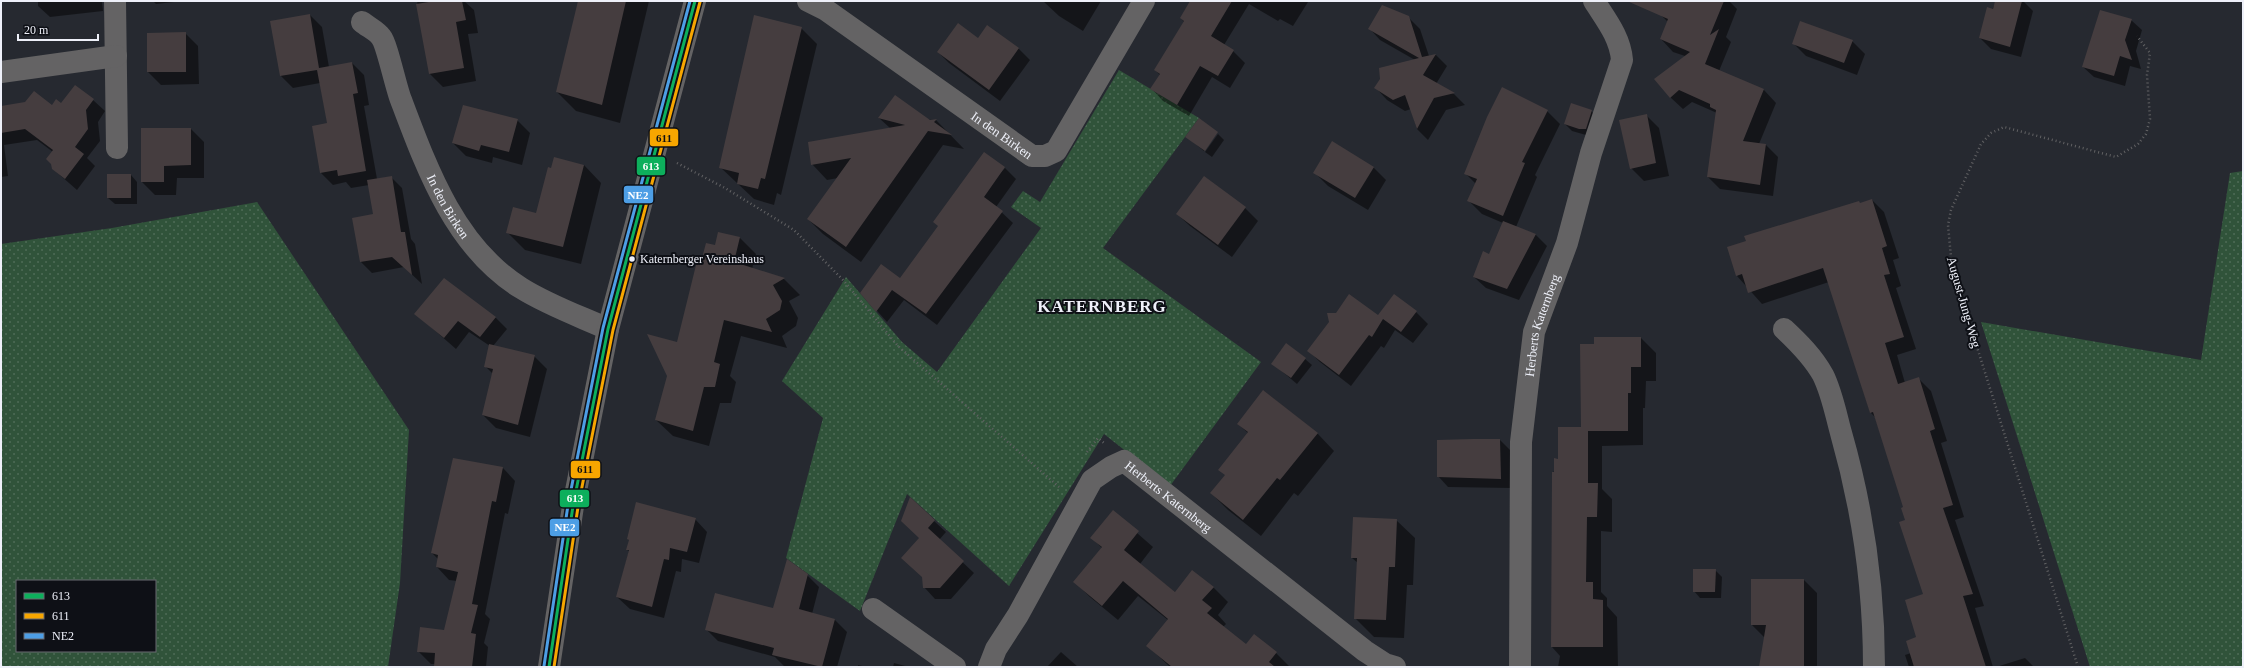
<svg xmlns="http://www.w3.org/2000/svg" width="2244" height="668" viewBox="0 0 2244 668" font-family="Georgia,serif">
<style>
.grass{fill:url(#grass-dots);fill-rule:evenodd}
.shadow{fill:#0007}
.building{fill:#453d3f}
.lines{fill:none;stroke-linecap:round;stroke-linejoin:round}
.path{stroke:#626264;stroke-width:2.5;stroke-dasharray:1 3;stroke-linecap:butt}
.minor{stroke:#646364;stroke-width:22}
.bus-1-casing{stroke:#0e1016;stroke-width:6}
.bus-2-casing{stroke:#0e1016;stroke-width:6}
.bus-3-casing{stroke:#0e1016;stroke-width:6}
.bus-1{stroke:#0daf5c;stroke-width:3}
.bus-2{stroke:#f7a600;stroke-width:3}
.bus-3{stroke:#4d9ee5;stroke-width:3}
.bus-dot{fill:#eef0f9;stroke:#0e1016;stroke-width:1.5}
.labels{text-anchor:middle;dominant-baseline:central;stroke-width:4;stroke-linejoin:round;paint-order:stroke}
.bus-label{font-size:12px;fill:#eef0f9;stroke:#0e1016;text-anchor:start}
.street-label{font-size:13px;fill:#eef0f9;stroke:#0e1016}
.district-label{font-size:17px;font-weight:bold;letter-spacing:1px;fill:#eef0f9;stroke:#0e1016}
.line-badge{stroke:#0e1016;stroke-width:1.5}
.badge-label{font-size:11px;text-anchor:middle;font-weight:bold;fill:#fff}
.pale-badge-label{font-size:11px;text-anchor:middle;font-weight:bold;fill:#111}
</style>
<defs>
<pattern id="grass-dots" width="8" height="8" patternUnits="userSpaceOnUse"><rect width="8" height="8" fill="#30533a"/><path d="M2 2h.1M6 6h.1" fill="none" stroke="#4e6c57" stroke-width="1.8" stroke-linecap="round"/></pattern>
</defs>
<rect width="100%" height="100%" fill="#262930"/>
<g class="grass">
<polygon points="1119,70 1199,118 1103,248 1261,362 1170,486 1104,434 1009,586 907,494 860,611 786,558 823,418 782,381 846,277 902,342 937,372 1041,228 1011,207 1023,191 1040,202"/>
<polygon points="2243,171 2243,667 2090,667 1981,322 2201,360 2230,173"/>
<path d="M257,202l152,228 -9,153 -12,84h-387v-423l111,-16zM17,581h138v70h-138z"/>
</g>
<g class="shadow">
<polygon points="38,1 102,1 103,11 50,17 38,6"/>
<polygon points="153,1 183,1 156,4"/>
<polygon points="417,1 464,1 474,10 478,33 468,34 476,81 443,87 430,74"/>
<polygon points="579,1 649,1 620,123 576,111 557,92"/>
<polygon points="1043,1 1101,1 1083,31 1059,16"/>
<polygon points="1191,1 1307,1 1308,2 1293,26 1280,19 1278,21 1249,4 1224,45 1233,51 1245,63 1230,88 1212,77 1189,116 1163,101 1152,89 1160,75 1155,70 1184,22 1181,18"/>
<polygon points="1667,1 1729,1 1737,9 1726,37 1731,42 1719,71 1764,90 1776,103 1759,144 1766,145 1778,157 1773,196 1720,189 1708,177 1717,113 1692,102 1683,109 1670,97 1685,56 1673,52 1661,39 1668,22 1661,15"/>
<polygon points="1996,1 2023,1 2033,11 2021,57 1991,49 1980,38"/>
<polygon points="310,15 322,27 329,67 352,63 364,75 369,105 364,106 377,179 391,177 402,188 411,239 415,244 422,284 404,267 372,273 361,262 374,215 369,185 351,188 346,182 333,185 321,173 328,124 320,83 293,88 281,76 272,22"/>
<polygon points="1408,17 1420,29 1429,56 1436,55 1447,66 1436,84 1454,94 1465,105 1446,110 1428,140 1417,129 1411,109 1405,111 1387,100 1376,88 1415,60 1380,40 1369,28"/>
<polygon points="2131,20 2142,30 2136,51 2141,69 2130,66 2125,86 2094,77 2083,67"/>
<polygon points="987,26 1019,49 1030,60 1000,101 949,63 938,52 978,39"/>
<polygon points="801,28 817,44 781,195 777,193 774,205 754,199 720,167"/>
<polygon points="185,33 198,46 199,84 161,85 148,72"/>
<polygon points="1852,41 1865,54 1857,75 1806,56 1793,43"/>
<polygon points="93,100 105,111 98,122 100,141 87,158 95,166 77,190 53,169 53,152 37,140 4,145 8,176 1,177 1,107 52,106"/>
<polygon points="1547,111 1560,124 1535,175 1537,177 1516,227 1535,234 1547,246 1519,300 1486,288 1474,277 1490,255 1503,223 1482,214 1469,201 1476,184 1465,173"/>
<polygon points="1591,111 1598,118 1586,135 1572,131 1565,124"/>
<polygon points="1646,115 1659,128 1669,176 1644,181 1631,168"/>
<polygon points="879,118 936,120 964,149 943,145 861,262 823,234 808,219 838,178 827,180 812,164 890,128"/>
<polygon points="517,120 530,133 522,165 493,157 492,163 466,156 453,143"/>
<polygon points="191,129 204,142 204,178 177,178 176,195 155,195 142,182"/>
<polygon points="1217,133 1204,151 1187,137"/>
<polygon points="1218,134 1224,140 1212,157 1205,152"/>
<polygon points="584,165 601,183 581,264 525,250 507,232 537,214"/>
<polygon points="1373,167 1386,180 1368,210 1328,186 1315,173"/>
<polygon points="1005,168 1016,179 996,207 1013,223 937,325 904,300 887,322 861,293 901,279"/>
<polygon points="131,175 137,182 137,204 115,204 108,198"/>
<polygon points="1872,200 1884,212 1899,258 1893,260 1901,286 1896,288 1916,349 1897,355 1905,383 1919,379 1931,391 1947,441 1941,443 1964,517 1955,520 1984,606 1975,608 1993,667 1909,667 1905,655 1911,653 1917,638 1925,595 1905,508 1875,417 1870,412 1829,282 1762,304 1737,276 1860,204"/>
<polygon points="1245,208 1258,221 1232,257 1190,226 1177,214"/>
<polygon points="740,238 756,254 752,269 784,279 800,295 789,301 798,318 796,326 782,336 787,348 741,336 730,376 736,382 731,403 720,403 709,446 673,436 656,420 703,259 715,246"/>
<polygon points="444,280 496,318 507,329 493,346 534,356 547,369 530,437 496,428 483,415 493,374 485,366 490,346 469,332 456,349 416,314"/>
<polygon points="1416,312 1428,324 1413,343 1395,330 1384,348 1381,346 1351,386 1320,362 1309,351 1378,317"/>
<polygon points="1641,338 1656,353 1656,381 1646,381 1645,408 1643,408 1643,445 1602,446 1602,489 1612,499 1612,532 1601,531 1601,592 1607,598 1607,606 1617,617 1618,667 1558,667 1560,656 1552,647 1553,473 1559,460 1582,428 1595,345"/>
<polygon points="1305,359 1312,365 1297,384 1272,363"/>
<polygon points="1264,391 1318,434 1334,451 1298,496 1294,493 1261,536 1228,510 1211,493 1226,475 1248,433 1238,424"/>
<polygon points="1500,440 1510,450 1510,488 1448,487 1438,476 1438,441"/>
<polygon points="503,468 515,481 508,514 505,513 485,614 490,619 484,643 488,647 486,667 435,667 435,664 431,664 418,651 445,631 457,581 449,580 437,567 438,559 432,553"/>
<polygon points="1113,512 1153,547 1140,564 1176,593 1213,587 1228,602 1218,615 1226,624 1223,627 1246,646 1276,653 1290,667 1170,667 1152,650 1168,620 1138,596 1118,620 1090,597 1075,582 1102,548 1092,538"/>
<polygon points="695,519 707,532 699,563 682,559 681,572 676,571 664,618 630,609 617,597 629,551 627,550 630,541 628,539"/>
<polygon points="1396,520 1415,538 1413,585 1407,585 1404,638 1374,637 1356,619 1358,563 1352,558"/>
<polygon points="934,521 946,532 939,540 974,573 951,599 935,599 924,587 920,538 914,532"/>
<polygon points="1715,570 1722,577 1721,598 1700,598 1694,591"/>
<polygon points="807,575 819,587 812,614 835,620 847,632 837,667 785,667 775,657 718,641 706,629 774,610"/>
<polygon points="1804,580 1817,593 1817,667 1760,667 1765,638 1752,625"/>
<polygon points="1061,652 1078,667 1047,667"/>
<polygon points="2025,658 2034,667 1996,667"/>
<polygon points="894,663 909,667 893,667"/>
<polygon points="858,665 867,667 858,667"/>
</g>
<g class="building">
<polygon points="435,1 462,1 466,20 456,22 464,68 429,74 416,4"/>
<polygon points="578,1 626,1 602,105 556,92"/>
<polygon points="1190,1 1232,1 1211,36 1234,50 1218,76 1200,66 1177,105 1150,89 1160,74 1154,70 1184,21 1180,18"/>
<polygon points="1627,1 1724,1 1710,35 1719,29 1705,64 1764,89 1743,141 1766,144 1760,185 1707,177 1716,110 1710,107 1710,104 1679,90 1670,98 1654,79 1690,52 1660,39 1668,19"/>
<polygon points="1995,1 2022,1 2010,47 1979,38 1987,7 1993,9"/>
<polygon points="1382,5 1409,16 1422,57 1436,54 1423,75 1455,93 1434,98 1417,129 1405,95 1393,100 1374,88 1380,79 1379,68 1419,58 1368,29"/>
<polygon points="2100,10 2132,19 2125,40 2132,60 2120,56 2114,76 2082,67"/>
<polygon points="310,14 319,68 352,62 358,93 353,94 366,171 338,176 337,170 320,173 312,126 327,123 317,70 280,76 270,21"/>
<polygon points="754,15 802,27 765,179 761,178 758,189 737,184 739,173 719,168"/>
<polygon points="1800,21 1853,40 1844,63 1792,44"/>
<polygon points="958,23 978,38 987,25 1019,48 989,90 937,52"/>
<polygon points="186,32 186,72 147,72 147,33"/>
<polygon points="75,85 94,99 86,110 88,129 75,147 84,154 65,179 52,169 51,164 46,159 53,150 25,129 1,133 1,106 25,102 34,91 52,105 56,99 61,103"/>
<polygon points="1502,87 1548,110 1522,162 1525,163 1503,216 1467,201 1477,179 1464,174 1487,117"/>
<polygon points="895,95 930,120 937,119 934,122 952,135 928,131 846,247 807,219 851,158 811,165 808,142 905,125 878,118"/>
<polygon points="1571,103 1592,110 1586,129 1579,129 1564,124"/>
<polygon points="463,105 518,119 509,152 481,145 479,151 452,143"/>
<polygon points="1647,114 1656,163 1630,169 1619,120"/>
<polygon points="1199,118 1218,132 1205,151 1185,137"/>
<polygon points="141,128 191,128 191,165 164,166 164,182 141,182"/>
<polygon points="1332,141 1374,167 1355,198 1313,173"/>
<polygon points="984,152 1005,167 984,197 1003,211 926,314 892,290 876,312 860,293 881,264 900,278 938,226 933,222"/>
<polygon points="554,157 584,165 563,247 506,233 513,207 536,213 548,167 551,168"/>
<rect x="107" y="174" width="24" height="24"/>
<polygon points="392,176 401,232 405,232 412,275 392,257 360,262 352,218 373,214 367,180"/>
<polygon points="1204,176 1246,207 1218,245 1176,214"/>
<polygon points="1872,199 1887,246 1882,248 1890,274 1884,275 1904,337 1885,343 1898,384 1919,377 1935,429 1930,431 1953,505 1943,508 1973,594 1963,596 1986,667 1914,667 1906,641 1916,637 1905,600 1923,594 1899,522 1905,520 1901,508 1903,507 1873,412 1870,413 1823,268 1748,293 1742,274 1736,276 1727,247 1746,241 1744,236 1859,201 1860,203"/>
<polygon points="1503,221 1536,234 1507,289 1473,277 1483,251 1489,254"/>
<polygon points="718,232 740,237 734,262 785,278 773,285 782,301 780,310 766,319 772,332 724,320 714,362 720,364 715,387 704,387 693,431 655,420 667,376 647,334 677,342 698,257 702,258 706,243 715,245"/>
<polygon points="444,278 496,317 480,337 458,321 444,338 414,314"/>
<polygon points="1349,294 1378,315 1394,294 1417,311 1401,332 1383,319 1372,337 1369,335 1339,375 1307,351 1329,322 1327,313 1336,313"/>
<polygon points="1594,337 1641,337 1641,367 1631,367 1631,393 1628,393 1628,431 1588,431 1588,483 1598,483 1597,517 1587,517 1586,582 1593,582 1593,599 1603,600 1603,647 1551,647 1552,472 1554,472 1554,458 1558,459 1558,427 1581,427 1580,344 1594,344"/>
<polygon points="1286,343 1306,358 1291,378 1271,364"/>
<polygon points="489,344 535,355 518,425 482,415 493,369 484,367"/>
<polygon points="1263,390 1318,433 1280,480 1277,478 1243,520 1210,493 1225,475 1218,470 1248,432 1237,424"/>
<polygon points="1473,439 1500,439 1501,479 1437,477 1437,440"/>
<polygon points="453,458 503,467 496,502 492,501 472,604 478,605 471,633 476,634 472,667 434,667 435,653 417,652 420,627 444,630 458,572 436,567 438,555 431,553"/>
<polygon points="910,497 935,520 928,528 964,561 940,588 923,588 922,577 901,558 919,538 901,521"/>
<polygon points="636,502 696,518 687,552 670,548 669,560 664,559 652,607 616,597 629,550 626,550 629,540 627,539"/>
<polygon points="1113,510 1139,531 1124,550 1175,592 1192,570 1214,587 1202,600 1212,608 1207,613 1246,644 1254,634 1277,652 1269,662 1275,667 1172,667 1146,646 1168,619 1123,581 1102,606 1073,582 1102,547 1090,538"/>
<polygon points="1353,517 1397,519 1395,567 1389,567 1386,620 1354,619 1357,558 1351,558"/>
<polygon points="787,559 808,574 799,609 835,619 822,667 772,655 774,648 705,630 715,593 773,608"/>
<polygon points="1693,569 1716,569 1715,592 1693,592"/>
<polygon points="1751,579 1804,579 1804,667 1759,667 1766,625 1751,625"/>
</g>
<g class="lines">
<g class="path">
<polyline points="677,163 725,188 794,230 844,281 898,346 1059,487"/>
<polyline points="1087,452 1098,438 1104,443"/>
<polyline points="2078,667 1952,268 1948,225 1951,210 1981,144 1991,133 2004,127 2116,157 2138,144 2146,134 2150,119 2147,75 2150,53 2137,36"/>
</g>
<g class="minor">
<polyline points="115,1 117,148"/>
<path id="s1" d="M808,1l18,9 206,146h13l11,-5 88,-150"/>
<path id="s2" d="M362,22c6,5 15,9 19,15 6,7 15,51 20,63 26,69 54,147 120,188 27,17 58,28 87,41"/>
<polyline points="1,72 116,56"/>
<path d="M1784,329c15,14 29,28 39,46 9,18 13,40 18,58 22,77 33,154 33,234"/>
<polyline points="873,609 955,667"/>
<polyline points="549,667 573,506 608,329 695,1"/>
<path id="s3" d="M989,667l7,-18 22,-34 74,-135 19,-13 13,-6 241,190 20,13 10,3"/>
<path id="s4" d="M1520,667l1,-225 13,-110 33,-89 24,-90 31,-93c-2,-23 -16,-40 -28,-59"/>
</g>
<defs>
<polyline id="bus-1" points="549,667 573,506 608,329 695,1"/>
<polyline id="bus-2" points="554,667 578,507 613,330 700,2"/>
<polyline id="bus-3" points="544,666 568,505 603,328 690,1"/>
</defs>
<use href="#bus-1" class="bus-1-casing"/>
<use href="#bus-2" class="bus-2-casing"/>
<use href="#bus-3" class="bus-3-casing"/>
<use href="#bus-1" class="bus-1"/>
<use href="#bus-2" class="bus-2"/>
<use href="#bus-3" class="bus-3"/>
</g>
<circle class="bus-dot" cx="632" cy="259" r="3.5"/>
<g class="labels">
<g class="bus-label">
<text x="640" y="259">Katernberger Vereinshaus</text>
</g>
<g class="street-label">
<text stroke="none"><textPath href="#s1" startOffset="236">In den Birken</textPath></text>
<text stroke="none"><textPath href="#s2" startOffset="207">In den Birken</textPath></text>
<text transform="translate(1964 302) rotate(74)">August-Jung-Weg</text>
<text stroke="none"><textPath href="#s4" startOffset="344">Herberts Katernberg</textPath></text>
<text stroke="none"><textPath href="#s3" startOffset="308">Herberts Katernberg</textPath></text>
</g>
<g class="district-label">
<text x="1102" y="306">KATERNBERG</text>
</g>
</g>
<g class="line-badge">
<rect x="649" y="128" width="30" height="19" rx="4" fill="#f7a600"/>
<rect x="636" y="156" width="30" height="20" rx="4" fill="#0daf5c"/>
<rect x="623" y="185" width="31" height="19" rx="4" fill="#4d9ee5"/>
<rect x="570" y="460" width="31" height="19" rx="4" fill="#f7a600"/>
<rect x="559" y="489" width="31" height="19" rx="4" fill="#0daf5c"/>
<rect x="549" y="518" width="31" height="19" rx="4" fill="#4d9ee5"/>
</g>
<g class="badge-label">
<text x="651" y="170">613</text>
<text x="638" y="199">NE2</text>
<text x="575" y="502">613</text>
<text x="565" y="531">NE2</text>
</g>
<g class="pale-badge-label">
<text x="664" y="142">611</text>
<text x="585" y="473">611</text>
</g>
<rect width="2244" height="668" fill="none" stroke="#eef0f9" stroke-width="4"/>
<rect x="16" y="580" width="140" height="72" fill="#0e1016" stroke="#686a71"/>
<rect x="24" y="593" width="20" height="6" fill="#0daf5c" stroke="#686a71"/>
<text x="52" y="600" font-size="12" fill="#eef0f9">613</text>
<rect x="24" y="613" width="20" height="6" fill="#f7a600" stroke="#686a71"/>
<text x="52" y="620" font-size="12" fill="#eef0f9">611</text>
<rect x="24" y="633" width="20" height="6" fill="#4d9ee5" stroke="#686a71"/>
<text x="52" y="640" font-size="12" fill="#eef0f9">NE2</text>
<path d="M18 34v6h80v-6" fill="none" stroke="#eef0f9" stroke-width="2"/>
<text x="24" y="34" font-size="12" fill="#eef0f9" stroke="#0e1016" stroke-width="3" paint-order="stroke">20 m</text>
</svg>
